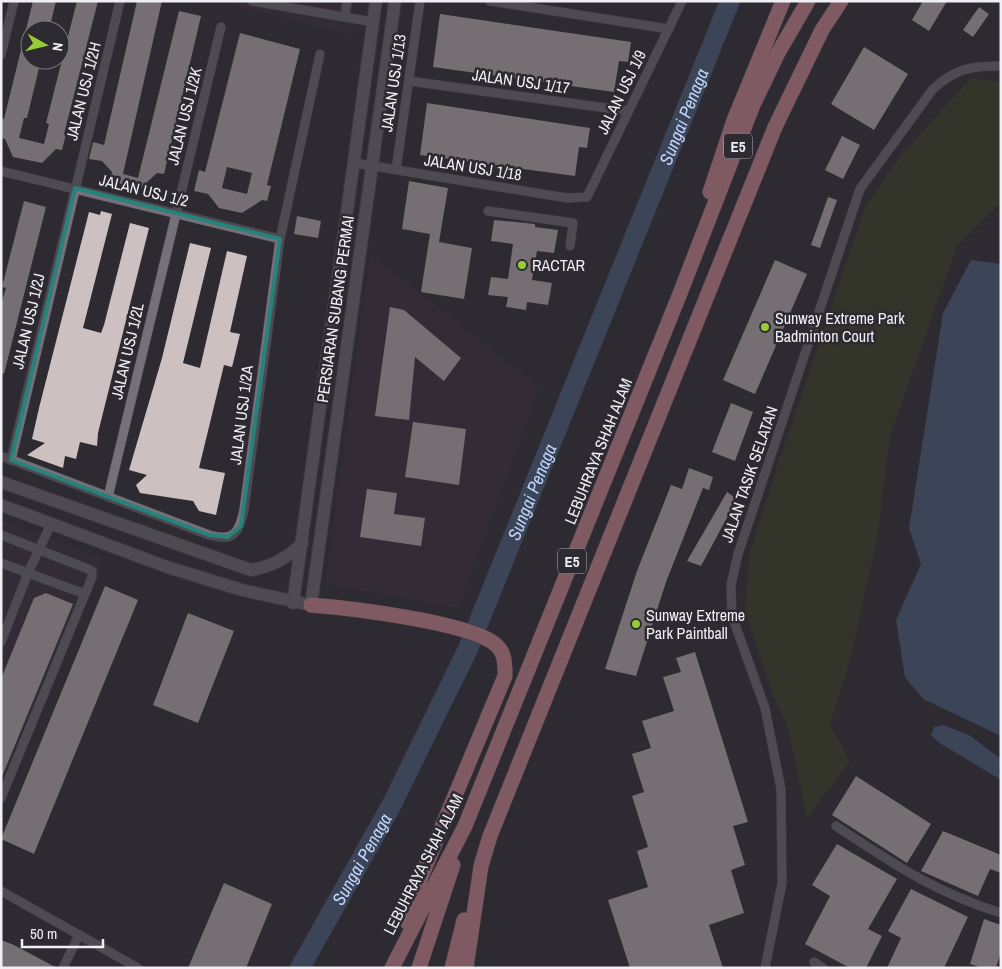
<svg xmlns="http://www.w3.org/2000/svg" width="1002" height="969" viewBox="0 0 1002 969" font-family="'Archivo Narrow',sans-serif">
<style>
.commercial{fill:#3a2e3d}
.green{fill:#3a4324}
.water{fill:#4f6487}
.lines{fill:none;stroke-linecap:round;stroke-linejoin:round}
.river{stroke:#4f6487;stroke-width:20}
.building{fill:#ccc1c0;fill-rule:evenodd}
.minor-casing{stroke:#4a484d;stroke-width:10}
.secondary-casing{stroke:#4a484d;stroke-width:14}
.motorway-casing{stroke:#4a484d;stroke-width:16}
.minor{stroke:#747179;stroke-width:9}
.secondary{stroke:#747179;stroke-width:12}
.motorway{stroke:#e3949d;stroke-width:15}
.marked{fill:none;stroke:#26827b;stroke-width:4;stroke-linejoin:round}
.poi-dot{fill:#98cb37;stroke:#2d2a31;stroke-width:2}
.labels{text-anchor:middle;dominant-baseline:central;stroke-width:5;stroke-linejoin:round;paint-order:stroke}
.shield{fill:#2d2a31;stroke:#b6b4b9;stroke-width:1}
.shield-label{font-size:15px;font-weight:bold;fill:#f0eff3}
.street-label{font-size:16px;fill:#f0eff3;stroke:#2d2a31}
.poi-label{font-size:16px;fill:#f0eff3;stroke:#2d2a31;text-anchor:start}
.water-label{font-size:18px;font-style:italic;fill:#bfd5f9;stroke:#2d2a31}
</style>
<rect width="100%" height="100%" fill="#2d2a31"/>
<g class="commercial">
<polygon points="233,1 355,1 350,35 232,5"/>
<polygon points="370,254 540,388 458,608 325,584"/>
<polygon points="1,520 104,559 1,807"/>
</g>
<polygon class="green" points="971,78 1001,82 1001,203 957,246 890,436 877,539 851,656 830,725 850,761 807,818 788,727 775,699 745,611 750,553 779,460 866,205 903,153"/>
<g class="water">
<polygon points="971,260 1001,264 1001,736 923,699 905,677 896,620 921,564 909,528 943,313"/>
<polygon points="943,725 969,735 1001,759 1001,780 938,742 931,735 934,727"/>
</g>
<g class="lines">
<path class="river" id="s1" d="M300,968l91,-162 76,-155 263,-650"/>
</g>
<g class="building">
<polygon points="33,1 56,1 49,30 30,30 30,60 41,60 27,118 24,118 19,138 44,144 49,124 46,123 77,1 98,1 64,134 66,134 62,150 56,149 42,163 13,157 5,139 1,138 1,118 4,119"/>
<polygon points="137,1 162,1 123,174 138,178 179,11 201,16 164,174 157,173 134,194 136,187 110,182 112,172 102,161 89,159 93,142 104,145"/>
<polygon points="923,1 947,1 929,31 912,20"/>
<polygon points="979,7 989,14 973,37 963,30"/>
<polygon points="440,14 631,42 628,62 619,61 614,92 433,67"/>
<path d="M240,33l60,16 -33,136 4,1 -4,15 -5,-1 -20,13 -23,-5 -11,-14 -14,-3 5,-21 6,2zM227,167l25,6 -5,21 -25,-6z"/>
<polygon points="864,47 908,74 874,130 831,104"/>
<polygon points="427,103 590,128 587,148 579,147 575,176 420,155"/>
<polygon points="842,136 860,145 843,179 825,170"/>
<polygon points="409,181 448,188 439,242 472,248 464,299 421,292 430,234 402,229"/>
<polygon points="828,197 837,200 820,248 811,245"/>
<polygon points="24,201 46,207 4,374 1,373 1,304 6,288 2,287"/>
<polygon points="101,211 112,214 83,328 101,333 104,325 130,223 149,228 98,433 97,446 80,442 76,459 65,456 63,468 27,455 45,443 32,439 39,408 89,212 100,215"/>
<polygon points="297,216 321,221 318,238 294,234"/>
<polygon points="494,220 535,224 535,227 558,230 554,253 537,251 532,280 552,283 548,305 527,302 526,310 506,307 508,297 488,295 491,277 508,279 513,244 491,241"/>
<polygon points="190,243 211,248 183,363 200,368 227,251 247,256 230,332 240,334 235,355 232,367 224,365 199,468 225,473 216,515 199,511 193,501 140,493 136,485 147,475 129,470 162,358"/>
<polygon points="775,260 807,274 755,394 723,380"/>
<polygon points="390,307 404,310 461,358 444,381 415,357 409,420 375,416"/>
<polygon points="731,403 753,412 735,461 712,452"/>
<polygon points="413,422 466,429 459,485 405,477"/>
<polygon points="689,468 713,477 709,490 703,488 666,582 636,676 605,669 637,571 671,485 682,489"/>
<polygon points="367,489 397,493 394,514 425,518 421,546 360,537"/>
<polygon points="727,492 737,499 701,566 687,561"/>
<polygon points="105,586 138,600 34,854 1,839"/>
<polygon points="46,593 73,604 1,779 1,679 34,598"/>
<polygon points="188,613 234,631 198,723 153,705"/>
<polygon points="695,652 748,822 733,826 745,865 731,870 744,913 709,925 723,968 630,968 608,900 648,887 637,851 648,847 632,796 644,792 632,754 651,748 642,721 674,711 663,677 681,672 676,658"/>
<polygon points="856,776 931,824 907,863 832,815"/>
<polygon points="943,831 1001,855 1001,873 990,869 978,896 921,871"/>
<polygon points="837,844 897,879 868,929 882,936 866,968 850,968 805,944 830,896 812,885"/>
<polygon points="224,883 272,904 246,968 188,968"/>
<polygon points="911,889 968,917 944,968 887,968 901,938 888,931"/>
<polygon points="984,919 1001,925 1001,951 996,968 983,968 970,964"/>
<polygon points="1,940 14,945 57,968 1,968"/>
</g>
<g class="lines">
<defs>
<g id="minor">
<polyline points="252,1 373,22"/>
<polyline points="490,1 669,29"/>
<polyline points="345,16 347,1"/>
<polyline points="1,55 14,1"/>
<polyline points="409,81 628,111"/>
<polyline points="355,163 567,198 587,197 682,1"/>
<polyline points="396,170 420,1"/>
<polyline points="1,171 280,239"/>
<polyline points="488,211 573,223 570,246"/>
<path d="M1,456l208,79c25,7 30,-2 35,-25l36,-271 40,-185"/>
<polyline points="11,460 120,1"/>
<polyline points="108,497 221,27"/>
<polyline points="1,535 88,569 92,571 92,577 1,798"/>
<polyline points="1,563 85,594"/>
<polyline points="1,642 28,573 51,524"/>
<path d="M836,826c56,37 100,67 165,87"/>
<polyline points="1,891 138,968"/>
<polyline points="814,962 823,968"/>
<polyline points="63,968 79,935"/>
<path d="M765,968l17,-85 -1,-94 -16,-81 -33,-92 -1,-31 7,-31 122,-365 73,-100c23,-21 38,-23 68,-23"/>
</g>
<g id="secondary">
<path d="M1,482l250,88c22,-4 34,-11 51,-26"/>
<polyline points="1,505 167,567 242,590 311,605 395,1"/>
<polyline points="293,603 376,1"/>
</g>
<g id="motorway">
<polyline points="710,192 734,120 783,1"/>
<path d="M311,605c38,3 157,17 184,39 10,8 10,19 10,32l-84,201 -14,45"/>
<polyline points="392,968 465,826 679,296 753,105 778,53 808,1"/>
<polyline points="419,968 453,865"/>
<polyline points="452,968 464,920"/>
<polyline points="466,968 481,866 490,836 775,127 822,30 841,1"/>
</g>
</defs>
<use href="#minor" class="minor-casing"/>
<use href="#secondary" class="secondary-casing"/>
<use href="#motorway" class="motorway-casing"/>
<use href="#minor" class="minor"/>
<use href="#secondary" class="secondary"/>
<use href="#motorway" class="motorway"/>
</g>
<path d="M0 0H1002V969H0ZM75,188l205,51 -39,287 -13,11 -19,-2 -198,-75z" fill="#2d2a31" fill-opacity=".55" fill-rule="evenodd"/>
<path class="marked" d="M75,188l205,51 -39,287 -13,11 -19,-2 -198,-75z"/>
<g class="poi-dot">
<circle cx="522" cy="265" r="5"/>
<circle cx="765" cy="327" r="5"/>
<circle cx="636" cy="624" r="5"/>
</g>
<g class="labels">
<g class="shield">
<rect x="724" y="133.5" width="28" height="25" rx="4"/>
<rect x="558" y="548.5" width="28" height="25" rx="4"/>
</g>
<g class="shield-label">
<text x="738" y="146">E5</text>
<text x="572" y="561">E5</text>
</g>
<g class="street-label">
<text transform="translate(521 81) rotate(8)">JALAN USJ 1/17</text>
<text transform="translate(393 83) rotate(-82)">JALAN USJ 1/13</text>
<text transform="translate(83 91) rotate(-76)">JALAN USJ 1/2H</text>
<text transform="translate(621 92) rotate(-64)">JALAN USJ 1/9</text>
<text transform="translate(184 116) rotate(-76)">JALAN USJ 1/2K</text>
<text transform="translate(473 167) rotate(9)">JALAN USJ 1/18</text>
<text transform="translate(144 190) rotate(14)">JALAN USJ 1/2</text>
<text transform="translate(335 309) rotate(-82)">PERSIARAN SUBANG PERMAI</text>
<text transform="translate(28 321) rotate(-77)">JALAN USJ 1/2J</text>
<text transform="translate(127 351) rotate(-77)">JALAN USJ 1/2L</text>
<text transform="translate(241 415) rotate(-83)">JALAN USJ 1/2A</text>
<text transform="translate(598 451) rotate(-68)">LEBUHRAYA SHAH ALAM</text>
<text transform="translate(749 474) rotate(-71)">JALAN TASIK SELATAN</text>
<text transform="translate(423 864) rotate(-63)">LEBUHRAYA SHAH ALAM</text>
</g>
<g class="poi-label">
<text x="532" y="265">RACTAR</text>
<text x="775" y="318">Sunway Extreme Park<tspan x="775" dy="18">Badminton Court</tspan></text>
<text x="646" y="615">Sunway Extreme<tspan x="646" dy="18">Park Paintball</tspan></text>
</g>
<g class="water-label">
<text stroke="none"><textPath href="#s1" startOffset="935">Sungai Penaga</textPath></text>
<text stroke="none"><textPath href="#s1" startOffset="530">Sungai Penaga</textPath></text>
<text stroke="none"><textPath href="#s1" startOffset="125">Sungai Penaga</textPath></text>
</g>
</g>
<rect width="1002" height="969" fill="none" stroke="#f0eff3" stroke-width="5"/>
<g transform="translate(45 45) rotate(98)"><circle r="24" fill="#2d2a31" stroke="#7b797f"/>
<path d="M0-4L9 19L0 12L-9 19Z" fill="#98cb37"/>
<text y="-8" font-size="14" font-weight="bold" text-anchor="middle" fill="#f0eff3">N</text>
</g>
<path d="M22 939v8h81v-8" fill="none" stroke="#f0eff3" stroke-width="2.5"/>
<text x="30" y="939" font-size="15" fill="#f0eff3" stroke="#2d2a31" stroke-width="4" paint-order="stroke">50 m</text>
</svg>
